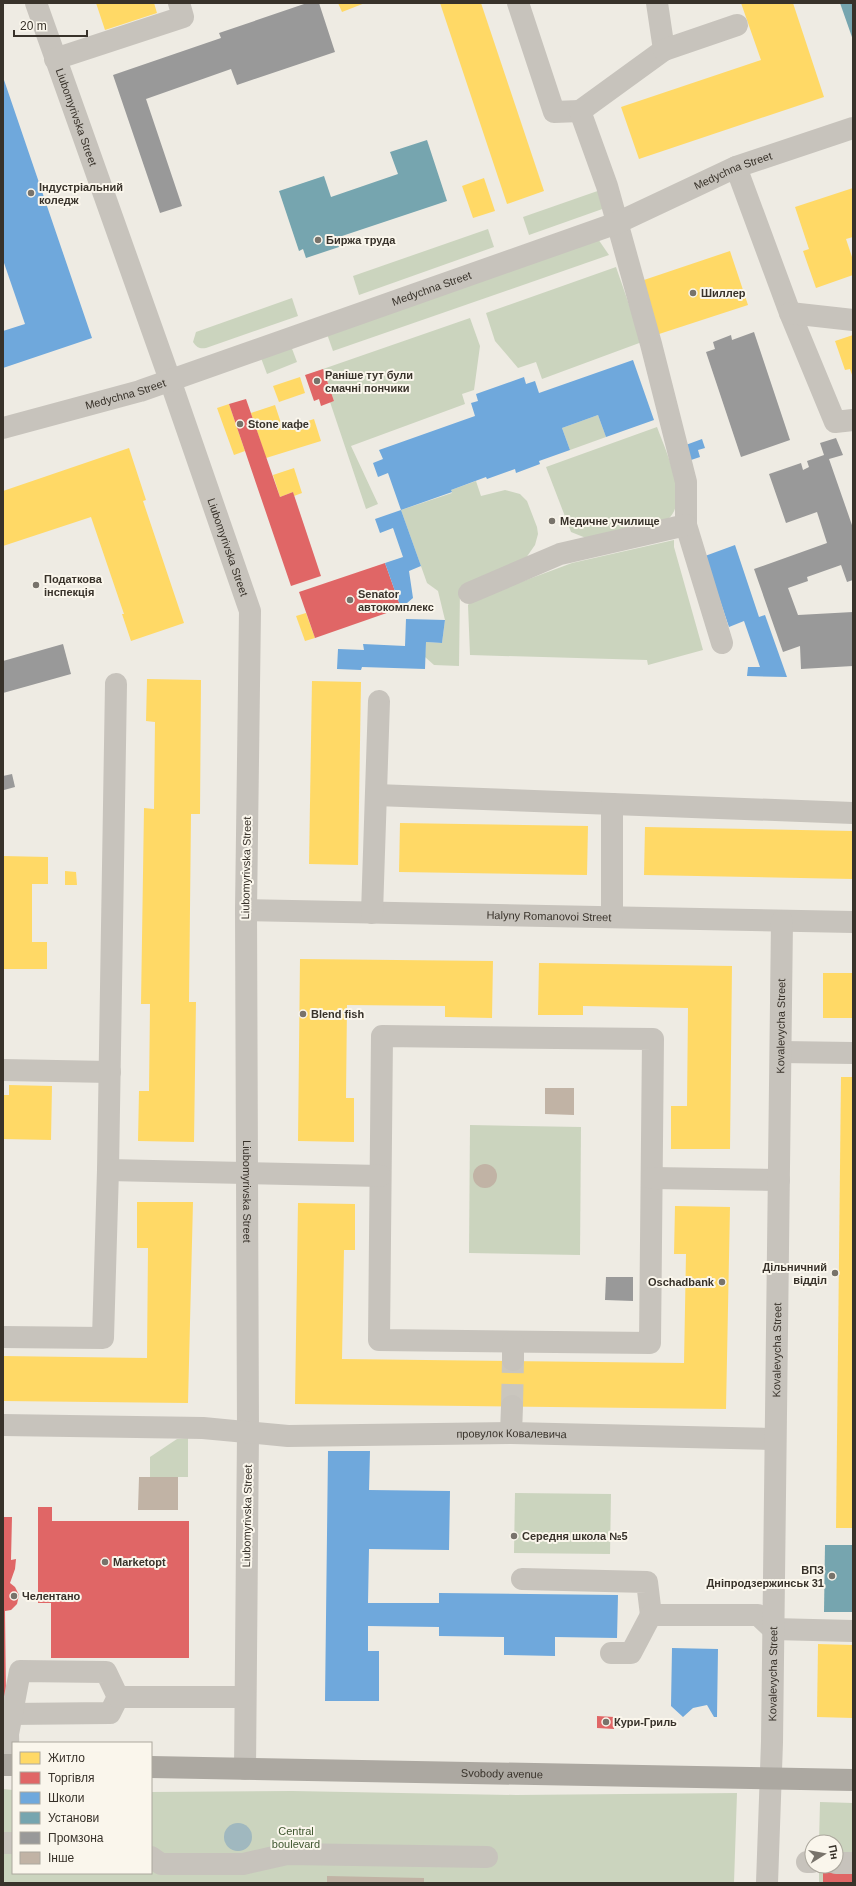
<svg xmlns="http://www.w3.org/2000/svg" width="856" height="1886" viewBox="0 0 856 1886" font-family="Arial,sans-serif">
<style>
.green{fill:#cbd4be}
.water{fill:#a0b8bf}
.homes{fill:#ffd966}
.shops{fill:#e06666}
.schools{fill:#6fa8dc}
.public{fill:#76a5af}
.industry{fill:#999}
.building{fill:#c1b3a5}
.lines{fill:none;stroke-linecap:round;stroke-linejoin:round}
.minor-tunnel{stroke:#cac6be;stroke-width:22;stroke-dasharray:22 11;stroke-linecap:butt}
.minor{stroke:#c7c3bc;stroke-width:22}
.major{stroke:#aca8a1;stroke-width:22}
.poi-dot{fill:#78736b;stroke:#faf6ec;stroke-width:1.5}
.labels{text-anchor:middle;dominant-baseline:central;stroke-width:4;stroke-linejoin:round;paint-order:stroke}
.street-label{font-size:11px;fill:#38322a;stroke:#faf6ec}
.poi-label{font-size:11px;font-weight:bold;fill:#38322a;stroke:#faf6ec;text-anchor:start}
.park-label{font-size:11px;fill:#3f562f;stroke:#faf6ec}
</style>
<rect width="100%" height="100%" fill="#eeebe3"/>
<g class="green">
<polygon points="609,187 608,207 529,235 523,217"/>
<polygon points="488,229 494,247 359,295 353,276"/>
<polygon points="598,239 609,255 333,351 327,334"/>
<polygon points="616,267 642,342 542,379 536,362 518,368 495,341 486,313"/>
<path d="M292,298l6,18 -92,32c-6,1 -9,0 -13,-6l3,-10z"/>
<polygon points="470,318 480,346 474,390 462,394 465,404 351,446 378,504 366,509 330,402 334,401 323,369"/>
<polygon points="291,346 297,362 267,374 261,358"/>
<polygon points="598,415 606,437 570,450 562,428"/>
<path d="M657,427c8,22 33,74 11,92l-82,19 -15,-6 -25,-65z"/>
<polygon points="476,481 481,496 505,490 520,494 527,501 537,527 538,534 535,545 521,565 460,588 459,666 434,665 425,657 426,642 442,643 445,620 438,591 427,583 401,510 452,493 451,490"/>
<polygon points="674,540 674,547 703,650 648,665 647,660 470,655 468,605 472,600 572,563"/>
<polygon points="470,1125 581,1127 580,1255 469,1253"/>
<polygon points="188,1438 188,1477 150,1477 150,1457 177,1439"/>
<polygon points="515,1493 611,1494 610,1554 514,1553"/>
<polygon points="3,1789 13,1790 13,1873 151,1873 151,1792 292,1791 516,1795 737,1793 734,1883 3,1883"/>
<polygon points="820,1802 853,1803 853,1883 819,1883 819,1866 836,1866 836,1842 819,1842"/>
</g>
<circle class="water" cx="238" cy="1837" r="14"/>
<g class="homes">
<polygon points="96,3 154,3 157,13 105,30"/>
<polygon points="338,3 365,3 342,12"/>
<polygon points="440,3 481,3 544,191 507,204"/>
<polygon points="741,3 793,3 824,97 639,159 621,107 761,60"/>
<polygon points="484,178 495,211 473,218 462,186"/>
<polygon points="853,188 853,237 846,239 853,260 853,275 816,288 803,251 809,249 795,207"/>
<polygon points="730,251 748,305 656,335 638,282"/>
<polygon points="853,335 853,378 850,369 845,370 835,341"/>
<polygon points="300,377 305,393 279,402 273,386"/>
<polygon points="229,404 245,451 234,455 217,408"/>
<polygon points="275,405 283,429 314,419 321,441 266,458 251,413"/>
<polygon points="129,448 146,500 143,501 184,623 131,641 122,614 124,614 91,517 3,546 3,491"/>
<polygon points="294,468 302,493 294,496 293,492 280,497 273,475"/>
<polygon points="306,613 315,638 305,641 296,616"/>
<polygon points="147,679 201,680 200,814 191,814 189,1002 196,1002 194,1142 138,1141 139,1091 149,1091 150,1004 141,1004 144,808 154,809 155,722 146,721"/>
<polygon points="312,681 361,682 358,865 309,864"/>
<polygon points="400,823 588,826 587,875 399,872"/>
<polygon points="645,827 853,831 853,879 644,875"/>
<polygon points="3,856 48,857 48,884 32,884 32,942 47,942 47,969 3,969"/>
<polygon points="65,871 76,872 77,885 65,885"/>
<polygon points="300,959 493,961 492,1018 445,1017 445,1006 347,1005 346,1098 354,1098 354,1142 298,1141"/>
<polygon points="539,963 732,966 730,1149 671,1149 671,1106 687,1106 688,1008 583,1006 583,1015 538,1015"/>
<rect x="823" y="973" width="30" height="45"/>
<polygon points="841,1077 853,1077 853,1528 836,1528"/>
<polygon points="9,1085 52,1086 51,1140 3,1139 3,1095 9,1095"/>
<polygon points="137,1202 193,1202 188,1403 3,1401 3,1356 147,1358 148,1248 137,1248"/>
<polygon points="298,1203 355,1204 355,1250 344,1250 342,1359 684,1363 686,1254 674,1254 675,1206 730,1207 726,1409 295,1404"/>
<polygon points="818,1644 853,1645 853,1718 817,1717"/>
</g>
<g class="shops">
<polygon points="323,369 334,401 321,406 319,399 314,401 305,375"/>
<polygon points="246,399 280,497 293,492 321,576 291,586 229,404"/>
<polygon points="385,563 401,608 315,638 299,592"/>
<polygon points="38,1507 52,1507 52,1521 189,1521 189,1658 51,1658 51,1603 38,1603"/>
<polygon points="3,1517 12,1517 11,1560 16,1559 15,1569 10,1583 15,1587 19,1595 17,1604 11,1610 5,1611 6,1698 3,1705"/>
<polygon points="597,1716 614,1717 614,1729 597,1728"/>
<polygon points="823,1872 853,1873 853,1883 823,1883"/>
</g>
<g class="schools">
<polygon points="3,77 92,338 3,368 3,331 25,324 3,260"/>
<polygon points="633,360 654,420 606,437 598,415 562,428 570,450 539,461 540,464 516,473 515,469 487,479 486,477 451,490 452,492 401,510 388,473 378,477 373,463 383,459 379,450 475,416 471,403 478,401 476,394 524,377 526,384 535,381 539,393"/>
<polygon points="702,439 705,448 698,450 700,457 688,461 683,446"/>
<polygon points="401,510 421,566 409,571 413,598 401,608 385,563 403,557 393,528 380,533 375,519"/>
<polygon points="735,545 759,617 765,615 787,677 747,676 748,667 760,667 744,621 729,627 705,556"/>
<polygon points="406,619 445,620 442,643 426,642 425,669 362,667 361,670 337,669 338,649 364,650 363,644 405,646"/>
<polygon points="328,1451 370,1451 369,1490 450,1491 449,1550 369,1549 368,1603 439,1603 439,1593 618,1595 617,1638 555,1637 555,1656 504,1655 504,1637 439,1636 439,1627 368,1626 368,1651 379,1651 379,1701 325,1701"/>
<polygon points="672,1648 718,1649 717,1717 714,1717 707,1705 693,1708 683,1717 671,1706"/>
</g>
<g class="public">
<polygon points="840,3 853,3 853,40"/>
<polygon points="427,140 447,201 336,238 339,247 306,258 303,249 299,251 279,191 324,176 331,197 398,174 390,152"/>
<polygon points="825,1545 853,1545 853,1612 824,1612"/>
</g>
<g class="industry">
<polygon points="307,3 319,3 335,52 237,85 231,69 146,99 182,206 160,213 113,75 221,38 219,33"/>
<polygon points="754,332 790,440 741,457 706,352 715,349 713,342 731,335 732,340"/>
<polygon points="836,438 843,455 829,459 853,528 853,580 847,582 841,565 807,577 808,581 788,588 798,615 853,612 853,666 801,669 800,646 783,652 754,569 827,543 817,512 786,523 769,474 801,463 803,470 809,467 807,461 824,455 820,443"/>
<polygon points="63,644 71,674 3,693 3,661"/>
<polygon points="12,774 15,787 4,790 3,776"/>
<polygon points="606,1277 633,1277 633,1301 605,1300"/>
</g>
<g class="building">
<polygon points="545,1088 574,1088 574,1115 545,1114"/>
<circle cx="485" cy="1176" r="12"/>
<polygon points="139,1477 178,1477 178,1510 138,1510"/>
<polygon points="327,1876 424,1878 424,1883 327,1883"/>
</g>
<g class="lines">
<polyline class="minor-tunnel" points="512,1406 513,1360"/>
<g class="minor">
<path id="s1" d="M36,3l134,377 80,231 -4,299 2,523 -3,336"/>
<polyline points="518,3 554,112 580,111"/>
<polyline points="657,3 664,50 580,111 607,186 651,344 686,482 686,525 722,643"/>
<polyline points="664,50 737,25"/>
<polyline points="55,59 183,17 179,3"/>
<polyline points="736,167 790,313 835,422 853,420"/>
<polyline points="790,313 853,320"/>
<path id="s2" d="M3,428l137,-37 477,-168 119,-56 117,-39"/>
<polyline points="469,593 560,554 686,525"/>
<polyline points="376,795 853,813"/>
<path id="s3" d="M246,910l607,12"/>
<polyline points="372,913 379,701"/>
<polyline points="612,917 612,804"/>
<polygon points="382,1036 653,1039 650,1343 379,1340"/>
<polyline points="781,1052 853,1053"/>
<polyline points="3,1070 110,1072"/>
<polyline points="108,1170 116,684"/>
<polyline points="652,1178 779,1180"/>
<polyline points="3,1337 103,1338 108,1170 380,1176"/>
<polyline points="513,1360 513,1342"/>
<path id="s4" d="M3,1425l200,3 85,8 223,-3 264,6"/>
<polyline points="511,1433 512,1406"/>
<polyline points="522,1579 647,1582 651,1615"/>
<polyline points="611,1653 631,1653 651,1615 758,1615 773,1629 853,1631"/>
<polyline points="10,1714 110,1713 118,1697"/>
<polyline points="9,1765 8,1734 20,1671 106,1672 118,1697 245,1697"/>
<polyline points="3,1843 13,1843"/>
<polyline points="151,1857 161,1864 243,1864 287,1854 487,1857"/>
<polyline points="807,1862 812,1862"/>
<polyline points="836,1863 853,1863"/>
<path id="s5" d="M767,1883l5,-141 10,-821"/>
</g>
<g class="major">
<polyline points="3,1765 13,1765"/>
<path id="s6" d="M151,1767l702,13"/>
</g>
</g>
<g class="poi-dot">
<circle cx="31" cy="193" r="4"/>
<circle cx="318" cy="240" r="4"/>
<circle cx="693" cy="293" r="4"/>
<circle cx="317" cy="381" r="4"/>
<circle cx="240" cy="424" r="4"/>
<circle cx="552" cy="521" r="4"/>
<circle cx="36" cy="585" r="4"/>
<circle cx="350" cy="600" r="4"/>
<circle cx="303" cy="1014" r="4"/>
<circle cx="835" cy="1273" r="4"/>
<circle cx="722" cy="1282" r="4"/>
<circle cx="514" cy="1536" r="4"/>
<circle cx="105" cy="1562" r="4"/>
<circle cx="832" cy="1576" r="4"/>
<circle cx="14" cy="1596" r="4"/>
<circle cx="606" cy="1722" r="4"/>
</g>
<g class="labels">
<g class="street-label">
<text stroke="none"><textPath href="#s1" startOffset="121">Liubomyrivska Street</textPath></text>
<text stroke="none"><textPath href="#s2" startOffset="775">Medychna Street</textPath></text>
<text stroke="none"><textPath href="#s2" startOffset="451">Medychna Street</textPath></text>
<text stroke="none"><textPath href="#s2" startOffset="127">Medychna Street</textPath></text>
<text stroke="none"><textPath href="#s1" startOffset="577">Liubomyrivska Street</textPath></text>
<text transform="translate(246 868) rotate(-89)">Liubomyrivska Street</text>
<text stroke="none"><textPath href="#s3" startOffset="303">Halyny Romanovoi Street</textPath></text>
<text stroke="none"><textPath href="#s5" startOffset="857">Kovalevycha Street</textPath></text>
<text stroke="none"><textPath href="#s1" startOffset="1225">Liubomyrivska Street</textPath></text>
<text stroke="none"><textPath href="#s5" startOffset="533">Kovalevycha Street</textPath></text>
<text stroke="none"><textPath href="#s4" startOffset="509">провулок Ковалевича</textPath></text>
<text transform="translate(247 1516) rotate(-89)">Liubomyrivska Street</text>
<text stroke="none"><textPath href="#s5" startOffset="209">Kovalevycha Street</textPath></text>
<text stroke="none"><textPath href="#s6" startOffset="351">Svobody avenue</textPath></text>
</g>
<g class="poi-label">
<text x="39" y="187">Індустріальний<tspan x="39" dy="13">коледж</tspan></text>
<text x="326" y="240">Биржа труда</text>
<text x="701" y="293">Шиллер</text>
<text x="325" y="375">Раніше тут були<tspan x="325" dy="13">смачні пончики</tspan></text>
<text x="248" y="424">Stone кафе</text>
<text x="560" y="521">Медичне училище</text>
<text x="44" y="579">Податкова<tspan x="44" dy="13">інспекція</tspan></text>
<text x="358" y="594">Senator<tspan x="358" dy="13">автокомплекс</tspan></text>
<text x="311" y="1014">Blend fish</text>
<text x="827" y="1267" text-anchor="end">Дільничний<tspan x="827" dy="13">відділ</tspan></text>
<text x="714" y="1282" text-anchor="end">Oschadbank</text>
<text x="522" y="1536">Середня школа №5</text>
<text x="113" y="1562">Marketopt</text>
<text x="824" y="1570" text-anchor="end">ВПЗ<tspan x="824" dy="13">Дніпродзержинськ 31</tspan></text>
<text x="22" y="1596">Челентано</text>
<text x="614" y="1722">Кури-Гриль</text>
</g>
<g class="park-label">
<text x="296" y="1831">Central<tspan x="296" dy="13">boulevard</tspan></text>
</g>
</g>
<rect width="856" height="1886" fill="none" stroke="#38322a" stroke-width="8"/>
<rect x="12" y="1742" width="140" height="132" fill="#faf6ec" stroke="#aca89e"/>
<rect x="20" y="1752" width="20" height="12" fill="#ffd966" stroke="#aca89e"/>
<text x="48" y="1762" font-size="12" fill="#38322a">Житло</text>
<rect x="20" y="1772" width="20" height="12" fill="#e06666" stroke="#aca89e"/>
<text x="48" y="1782" font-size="12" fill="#38322a">Торгівля</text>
<rect x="20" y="1792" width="20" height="12" fill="#6fa8dc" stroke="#aca89e"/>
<text x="48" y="1802" font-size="12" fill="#38322a">Школи</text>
<rect x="20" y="1812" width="20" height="12" fill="#76a5af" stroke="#aca89e"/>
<text x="48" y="1822" font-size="12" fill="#38322a">Установи</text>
<rect x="20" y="1832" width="20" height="12" fill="#999999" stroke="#aca89e"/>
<text x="48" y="1842" font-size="12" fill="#38322a">Промзона</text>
<rect x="20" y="1852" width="20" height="12" fill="#c1b3a5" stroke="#aca89e"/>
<text x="48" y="1862" font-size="12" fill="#38322a">Інше</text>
<g transform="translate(824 1854) rotate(79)"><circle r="19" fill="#faf6ec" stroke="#aca89e"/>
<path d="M0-3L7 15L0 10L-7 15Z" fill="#78736b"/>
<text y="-6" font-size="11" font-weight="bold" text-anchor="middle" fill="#38322a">Пн</text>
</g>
<path d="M14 30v6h73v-6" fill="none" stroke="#38322a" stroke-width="2"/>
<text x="20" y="30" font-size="12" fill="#38322a" stroke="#faf6ec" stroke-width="3" paint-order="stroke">20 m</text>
</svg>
